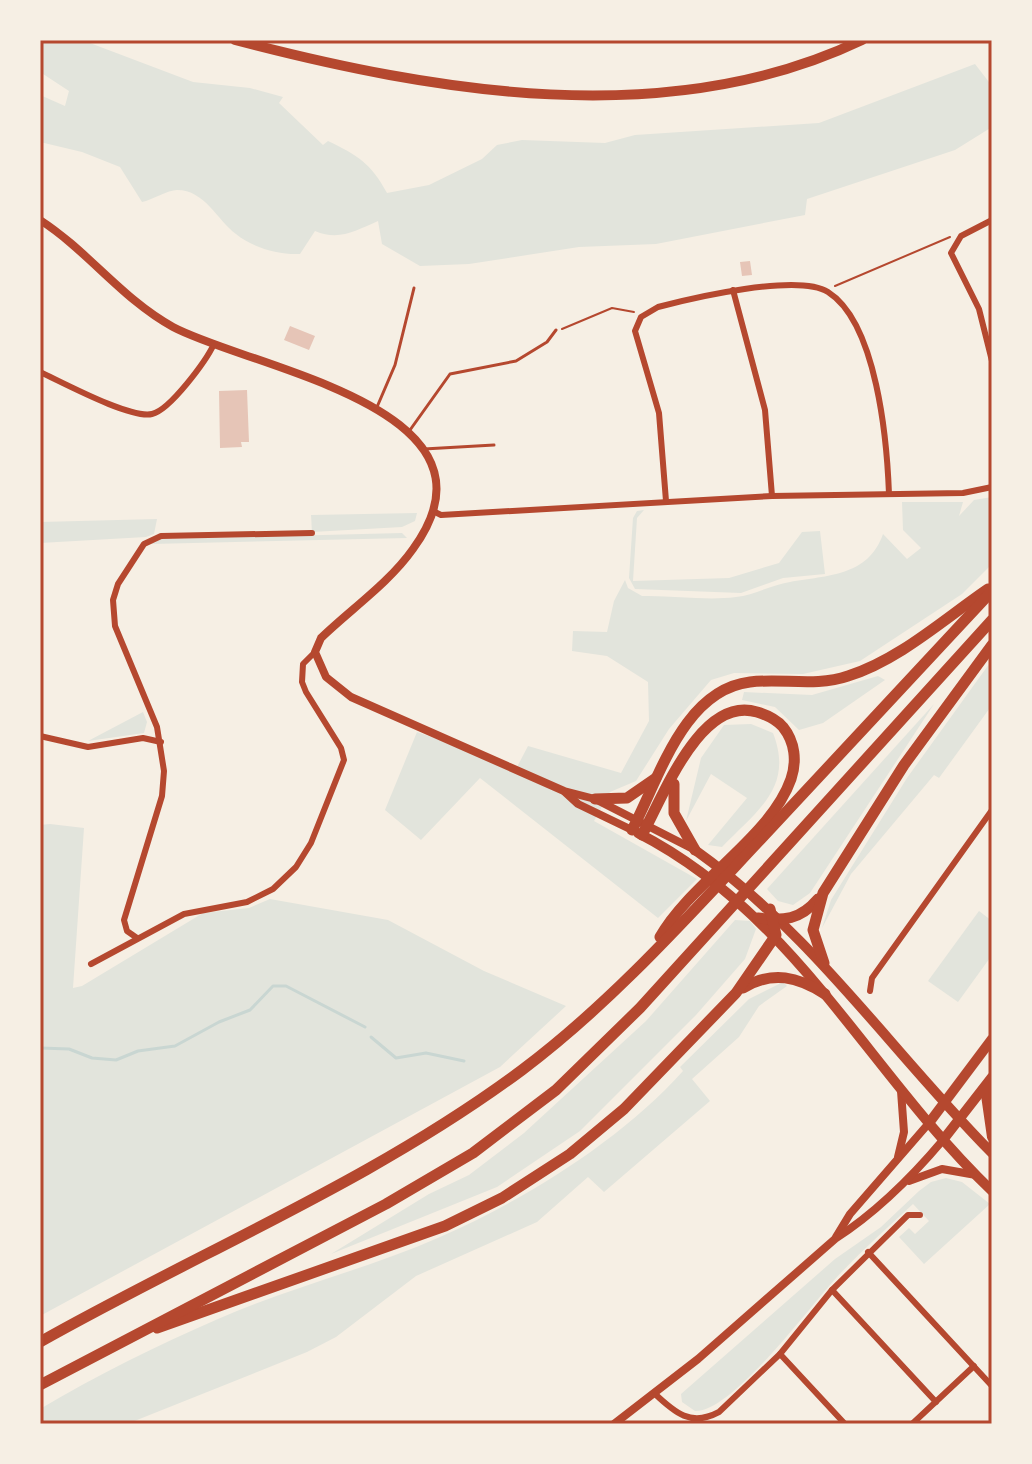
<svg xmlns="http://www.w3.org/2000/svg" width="1032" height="1464" viewBox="0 0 1032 1464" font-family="Inter,sans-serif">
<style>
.green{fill:#e2e4dc}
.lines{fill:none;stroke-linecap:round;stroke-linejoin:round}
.stream{stroke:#c9d6d2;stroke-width:3}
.building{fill:#e6c5b7}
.path{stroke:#b5482f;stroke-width:2}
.service{stroke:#b5482f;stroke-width:3}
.minor{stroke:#b5482f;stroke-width:6}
.tertiary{stroke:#b5482f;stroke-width:8}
.primary{stroke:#b5482f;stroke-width:10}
.motorway{stroke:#b5482f;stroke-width:11}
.neatline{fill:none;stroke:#b5482f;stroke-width:3}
</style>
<rect width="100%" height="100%" fill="#f6efe4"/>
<g class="green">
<path d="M40,40h42l111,42 57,6 33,9 -4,6 44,42 5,-4c29,14 43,22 59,52l42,-8 53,-26 15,-14 25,-5 83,3 30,-8 184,-12 156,-59 17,22v41l-37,23 -148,49 -2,16 -149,29 -77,3 -110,17 -49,2 -38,-22 -4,-23c-23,10 -39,20 -63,10l-15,23c-21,1 -47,-6 -64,-20 -19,-14 -31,-44 -59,-44 -9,0 -25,10 -35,12l-22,-35 -38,-15 -42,-10v-47l25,11 4,-15 -29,-19z"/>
<path d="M992,497v67l-30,30 -102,67 -57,13 -69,-1 -23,7 -42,49 -33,52 -26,11 -16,29 103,58 -39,39 -178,-140 -59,62 -36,-30 32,-78 100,35 11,-21 93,27 28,-52 -1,-39 -41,-26 -35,-5 1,-20 34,1 7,-31 11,-21 3,8 14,8c30,-1 63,5 94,1 18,-2 35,-12 54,-15 37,-7 78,-5 93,-48l24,25 14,-11 -18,-18 -1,-28h61l-4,14 15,-16z"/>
<polygon points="644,510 637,518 633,581 729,578 779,563 802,532 820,531 825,574 783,578 741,593 635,589 629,578 633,518 637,511"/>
<polygon points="417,513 415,521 402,527 312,532 311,515"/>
<polygon points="157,519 154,534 146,537 40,543 40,522"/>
<polygon points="402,533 407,538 151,544 161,539"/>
<polygon points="992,660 992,705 939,778 934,775 851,874 822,928 831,900 907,778"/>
<polygon points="878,676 885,680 823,723 799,730 775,707 742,700 744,692 812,695"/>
<polygon points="934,704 810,893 793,905 778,901 767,889"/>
<polygon points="143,712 147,722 144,733 88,741"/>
<path d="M751,724l22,9c21,54 -15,77 -51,114l-14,-2 39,-47 -36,-24 -25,47 15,-63 23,-33z"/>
<polygon points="50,824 84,828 73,988 82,986 203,913 249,908 270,899 388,920 484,971 566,1006 500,1067 40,1316 40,825"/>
<polygon points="979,911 992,921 992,955 958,1002 928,981"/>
<polygon points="735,920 750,921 756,929 745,959 696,1015 580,1131 497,1187 331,1254 429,1194 469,1175 524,1133 646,1021"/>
<path d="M783,982l4,4 -28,20 -20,31 -47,42 18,22 -106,91 -16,-15 -51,45 -121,54 -80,61 -29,15 -180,72h-40l-2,-3 -45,3v-15c57,-34 118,-64 178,-90 72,-32 150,-50 222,-82 85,-37 181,-97 243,-166l-3,-4 69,-68z"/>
<path d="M946,1178l16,4 28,22 -66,60 -25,-27 10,-9 6,6 14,-13 -16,-17c-26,24 -52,47 -76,73 -27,29 -105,136 -142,134l-13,-9 -1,-8 154,-135 46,-32 38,-36 12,-9z"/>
</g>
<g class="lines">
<g class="stream">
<polyline points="371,1037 396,1058 426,1053 464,1061"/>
<polyline points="40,1048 69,1049 92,1058 116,1060 138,1051 175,1046 219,1022 250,1010 273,986 286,986 365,1027"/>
</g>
</g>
<g class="building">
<polygon points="750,261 752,275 742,276 740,262"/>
<polygon points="290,326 315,336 309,350 284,340"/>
<polygon points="247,390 249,442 241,442 242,447 220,448 219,391"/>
</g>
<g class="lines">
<g class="path">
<polyline points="835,286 950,237"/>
<polyline points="562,329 612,308 634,312"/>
</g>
<g class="service">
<polyline points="377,407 395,365 414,288"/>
<polyline points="410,430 450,374 516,361 547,342 556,330"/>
<polyline points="424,449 494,445"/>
</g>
<g class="minor">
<polyline points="992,220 961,236 951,253 979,309 992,361"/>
<polyline points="733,290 765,410 772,496"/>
<path d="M40,372c22,10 90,47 112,42 18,-4 54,-53 62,-70"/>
<path d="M666,501l-7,-88 -24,-82 6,-14 17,-10c34,-9 140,-34 170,-15 49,31 59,149 61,202"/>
<polyline points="433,511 441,515 772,496 963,493 992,487"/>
<polyline points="40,736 88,747 143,738 161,742"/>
<polyline points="137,938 127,931 124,920 162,796 164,771 157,727 115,626 113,600 118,584 144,544 161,536 312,533"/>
<polyline points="91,964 184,914 247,902 273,889 296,867 311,843 344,760 341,748 306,692 302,682 303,664 315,652"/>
<polyline points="870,991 872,978 992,810"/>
<polyline points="868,1252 992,1386"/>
<polyline points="832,1290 936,1402"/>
<polyline points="780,1354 845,1424"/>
<path d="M654,1393c21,20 37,34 65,19l61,-58 52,-64 76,-75h12"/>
<polyline points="912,1424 974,1366"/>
</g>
<g class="tertiary">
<path d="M40,220c48,31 82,79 133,107 79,42 343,81 240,222 -24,34 -62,60 -92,89l-6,14 11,25 25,20 213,94 31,8 98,50"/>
<polyline points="565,792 578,804 632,830"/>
<polyline points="898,1157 904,1132 901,1091"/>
<polyline points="909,1181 942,1169 976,1175"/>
<polyline points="836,1237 850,1214 929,1123"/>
<path d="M614,1424l84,-65 137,-120c42,-27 76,-61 108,-99"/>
</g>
<g class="primary">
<path d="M235,40c199,52 433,93 627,0"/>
<path d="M638,833c158,81 230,239 354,358"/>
<path d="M695,850c118,84 197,202 297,303"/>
<polyline points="985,1088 992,1137"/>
<polyline points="929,1123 992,1039"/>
<polyline points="943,1140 992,1077"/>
</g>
<g class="motorway">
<polyline points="674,784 674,813 695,850"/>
<polyline points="595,799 627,798 656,778"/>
<path d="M632,830c27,-51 51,-140 118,-148 32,-4 66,5 98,-6 51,-16 96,-57 140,-87"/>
<path d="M642,835c22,-40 59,-140 115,-123 10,3 19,7 26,15 12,15 14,34 8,52 -20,58 -100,103 -131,158"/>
<path d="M758,918c26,3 42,2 60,-19"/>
<polyline points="824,963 813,930 823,893 904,765 992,645"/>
<path d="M743,988c30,-18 55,-11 82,6"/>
<polyline points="157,1328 445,1226 502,1198 570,1154 624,1109 736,993 776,935 770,909"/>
<path d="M40,1342c161,-91 333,-161 482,-272 88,-66 164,-151 239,-231 77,-83 154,-165 231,-248"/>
<polyline points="40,1385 386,1204 473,1153 556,1090 640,1008 992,620"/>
</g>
</g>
<rect width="1032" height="1464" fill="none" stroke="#f6efe4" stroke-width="84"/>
<rect x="42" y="42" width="948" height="1380" class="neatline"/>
</svg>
